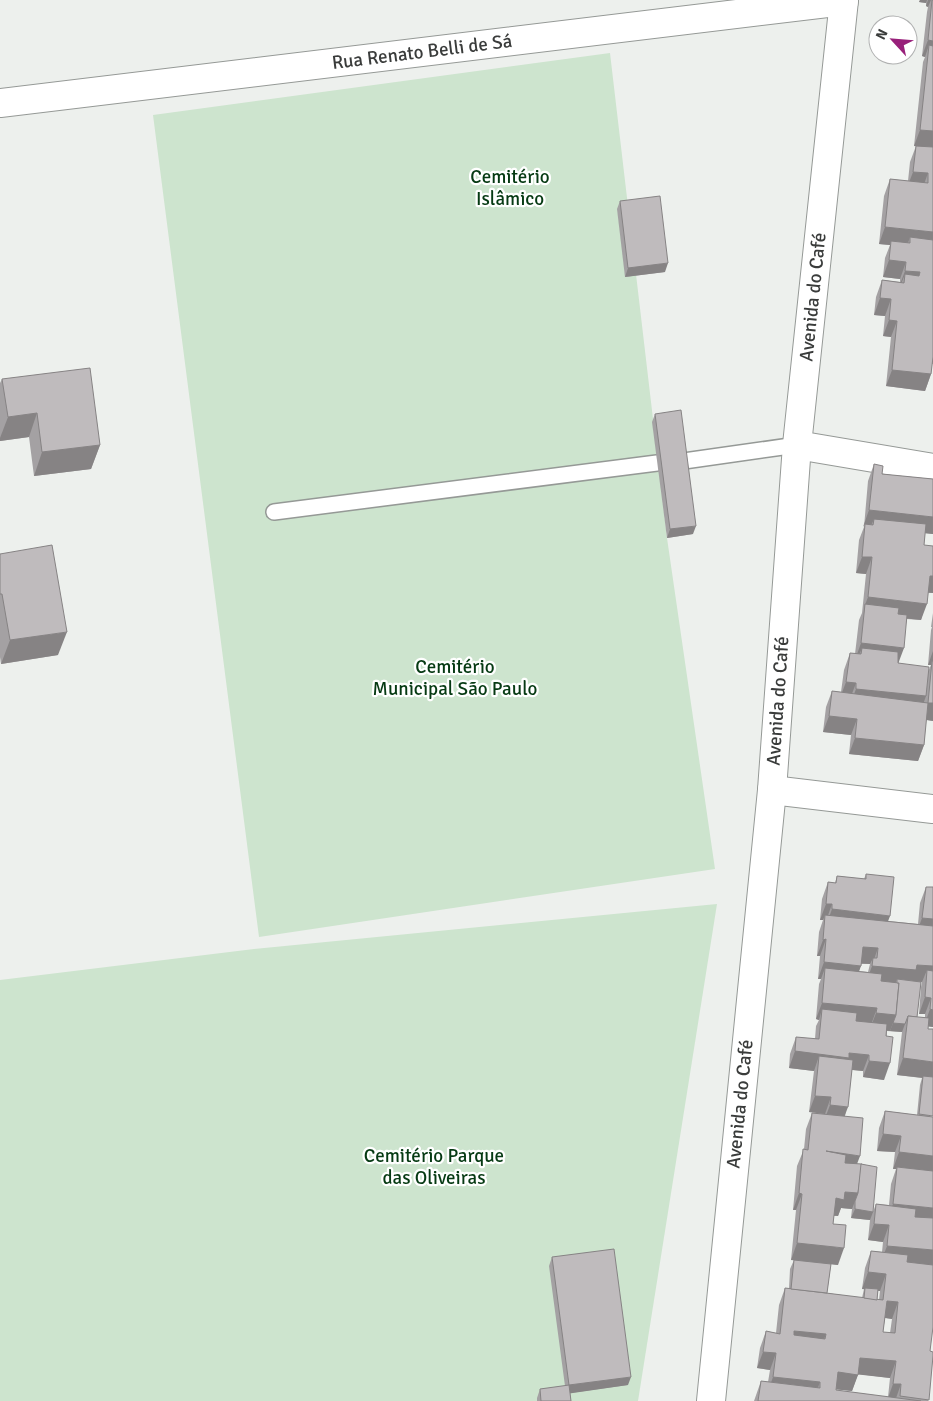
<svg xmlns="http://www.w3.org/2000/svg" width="933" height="1401" viewBox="0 0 933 1401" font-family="Signika,sans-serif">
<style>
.green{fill:#cde4ce}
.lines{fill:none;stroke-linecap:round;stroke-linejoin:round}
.lane-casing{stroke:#959996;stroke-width:18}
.street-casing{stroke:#959996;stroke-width:30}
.secondary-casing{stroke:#959996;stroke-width:30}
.lane{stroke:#fff;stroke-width:15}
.street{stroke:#fff;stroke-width:28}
.secondary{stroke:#fff;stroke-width:28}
.wall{fill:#a4a1a3;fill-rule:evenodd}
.shaded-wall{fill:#868384}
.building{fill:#bfbbbd;stroke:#868384;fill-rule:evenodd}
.labels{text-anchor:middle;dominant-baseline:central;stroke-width:4.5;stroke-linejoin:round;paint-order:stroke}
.street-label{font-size:19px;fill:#3a3c3b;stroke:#fff}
.park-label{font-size:19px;fill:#063a13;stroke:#fff}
</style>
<rect width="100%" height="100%" fill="#edf0ed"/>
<g class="green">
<polygon points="610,53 667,538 715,869 259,937 153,115"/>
<polygon points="717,904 638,1401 0,1401 0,980 254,949"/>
</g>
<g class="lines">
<defs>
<g id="lane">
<polyline points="684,461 797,445"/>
<polyline points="274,512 657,463"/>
</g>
<g id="street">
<polyline points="0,103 844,1"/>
<polyline points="797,445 933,468"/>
<polyline points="772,790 933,809"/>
</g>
<polyline id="secondary" points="711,1401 772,790 797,445 844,0"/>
</defs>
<use href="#lane" class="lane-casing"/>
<use href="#street" class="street-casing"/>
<use href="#secondary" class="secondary-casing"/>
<use href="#lane" class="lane"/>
<use href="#street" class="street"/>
<use href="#secondary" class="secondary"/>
</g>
<g class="wall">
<polygon points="920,0 933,0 933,364 932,364 931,374 925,391 886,386 891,337 883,336 885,316 874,315 876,297 882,280 900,282 900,279 883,277 885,258 890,245 879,244 884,196 890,179 908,181 910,162 916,146 914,146 923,62 925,57 922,56 927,12 928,7 926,6 926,3 919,2"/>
<polygon points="620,201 665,272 625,277 617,209"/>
<polygon points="2,379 100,445 91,469 34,476 29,437 0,441 0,383"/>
<polygon points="655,414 693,534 667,538 652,422"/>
<polygon points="874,464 882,474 933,479 933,534 925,533 924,545 933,593 928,593 921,620 907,619 898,663 928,672 931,665 928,665 931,630 932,627 931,627 933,613 933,721 926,720 924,745 918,761 849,754 851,735 823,732 826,707 832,691 841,692 844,670 850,653 855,654 859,620 862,613 866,574 856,573 859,540 864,527 868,481"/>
<polygon points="0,554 58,655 1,664 0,657"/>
<path d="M866,874l22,47 30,3 2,-21 6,-16h7v140l-5,-1 2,325 3,5 -5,45h-174l7,-20 7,1 2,-12 -13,-2 3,-20 6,-17 10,2 3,-28 6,-17 4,1 1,-20 4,-9h-3l5,-50h-3l4,-44 7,-17 2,-20 6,-16h8l-11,-1 5,-41 -25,-3 1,-14 6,-17 19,2 1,-13 3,-6 -3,-1 3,-35 2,-5h-3l2,-23h-3l2,-24 4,-12h-3l2,-21 6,-17 7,1 2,-7 27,3zM861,964h9l-2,8 -9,-1zM921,982h1l-1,5 -2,27h6v3h-8zM887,1031l15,1 -5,43 25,3 -2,7 -3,30 -32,-4 -6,17 -2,23 18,1 -2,17h3l-5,15 -2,21 -13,-1 -3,8 -16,-49 -12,-47 7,-46 11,1v6l21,3zM841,1208l11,1 -1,9 19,2 -2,20 15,2 -1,10 -11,-1 -6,17 -3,21h2l-2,9 -35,-5 4,-29 7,1 -5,-41 1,-8h4zM878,1291h2l-1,9h-2zM885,1318l7,1 -2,14 -7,-1zM858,1374l32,4 -2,19 -52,-7v-1l16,2z"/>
<polygon points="552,1257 628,1385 570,1393 571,1401 537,1401 537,1398 540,1389 565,1386 549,1266"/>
</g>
<g class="shaded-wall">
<polygon points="920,0 927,0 926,3 919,2"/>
<polygon points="928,0 931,0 928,7 926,6"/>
<polygon points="928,40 933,41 933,58 929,45 925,57 922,56"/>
<polygon points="920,130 933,131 933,148 914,146"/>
<polygon points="913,172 928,173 922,190 907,188"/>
<polygon points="885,227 933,232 933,249 910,243 910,237 907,246 891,241 890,245 879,244"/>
<polygon points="889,260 906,262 900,279 883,277"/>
<polygon points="668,263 665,272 625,277 628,268"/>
<polygon points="905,271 920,272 914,289 904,283 905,274 900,287 899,287"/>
<polygon points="880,298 891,299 885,316 874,315"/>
<polygon points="889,320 897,321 891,337 883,336"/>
<polygon points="892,370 931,374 925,391 886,386"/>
<polygon points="37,413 29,437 0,441 0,438 8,417"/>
<polygon points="100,445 91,469 34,476 42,452"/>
<polygon points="869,510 933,517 933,534 872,528 874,519 870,528 865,524 863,527"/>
<polygon points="696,526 693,534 667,538 670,529"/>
<polygon points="862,557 872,557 866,574 856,573"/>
<polygon points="930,576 933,576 933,593 924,592"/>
<polygon points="868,597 927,604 921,620 864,614 865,605"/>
<polygon points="67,632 58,655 1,664 10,640"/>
<polygon points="861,643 904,648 898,664 861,654 862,648 857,660 855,660"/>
<polygon points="933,651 933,666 932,661 931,665 928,665"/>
<polygon points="846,682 856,683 850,699 840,698"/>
<polygon points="856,689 926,696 920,713 850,705"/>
<polygon points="928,703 933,703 933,721 922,719"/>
<polygon points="829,716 857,719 851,735 823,732"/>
<polygon points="855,738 924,745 918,761 849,754"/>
<polygon points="826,904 832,904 826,921 825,915 823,920 820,920"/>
<polygon points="832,909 890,916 884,932 826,926"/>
<polygon points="922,918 933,919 933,937 916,935"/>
<polygon points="826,939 820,956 817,956 823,940"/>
<polygon points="863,947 878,948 872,965 873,958 870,964 857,963"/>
<polygon points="824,962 861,966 855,982 825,968 821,979 818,979"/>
<polygon points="917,965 933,966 933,984 927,970 922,982 897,979 895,985 866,983 872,966"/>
<polygon points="925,997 931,998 925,1014 919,1014"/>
<polygon points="822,1003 877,1008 871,1025 821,1020 822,1009 819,1020 816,1019"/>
<polygon points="930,1009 933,1010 933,1027 924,1026"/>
<polygon points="876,1013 896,1015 890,1031 870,1029"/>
<polygon points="893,1023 905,1024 902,1032 890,1031"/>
<polygon points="795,1051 849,1053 869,1055 863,1071 844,1069 819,1056 814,1071 789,1068"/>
<polygon points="903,1058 933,1062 933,1079 897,1075"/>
<polygon points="869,1061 890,1063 884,1080 863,1077"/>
<polygon points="815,1096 831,1097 825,1114 809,1112"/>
<polygon points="830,1105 848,1107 842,1123 824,1121"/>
<polygon points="883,1134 901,1136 895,1152 877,1151"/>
<polygon points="826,1151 860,1156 854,1172"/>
<polygon points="899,1152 933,1156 933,1173 897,1167 896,1169 893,1169"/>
<polygon points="845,1192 858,1193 852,1209 841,1208 838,1216 830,1215 836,1198"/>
<polygon points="799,1193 802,1194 796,1210 793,1210"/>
<polygon points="893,1204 933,1208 933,1225 887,1220"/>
<polygon points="855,1209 873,1212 870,1220 851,1218"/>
<polygon points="874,1224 889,1225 883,1242 868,1240"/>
<polygon points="797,1243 844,1248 838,1265 791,1260"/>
<polygon points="887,1246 933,1250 933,1267 881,1262"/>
<polygon points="868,1272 886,1274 880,1291 862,1289"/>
<polygon points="887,1301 898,1302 892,1319 880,1317"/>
<polygon points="794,1331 826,1334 820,1350 788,1348"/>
<polygon points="763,1352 776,1353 770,1370 757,1368"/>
<polygon points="860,1358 896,1361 890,1378 854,1374 858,1375 852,1391 832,1389 838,1372"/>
<polygon points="631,1377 628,1385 566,1394 569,1385"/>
<polygon points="773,1377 820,1382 814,1399 767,1394"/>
<polygon points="893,1384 901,1384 895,1401 887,1401"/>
</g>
<g class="building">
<polygon points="932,0 933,0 933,41 928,40"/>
<polygon points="929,45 933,46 933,131 920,130"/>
<polygon points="916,146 933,147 933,232 885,227 890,179 928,183 928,173 913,172"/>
<polygon points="660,196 668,263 628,268 620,201"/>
<polygon points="910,237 933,240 933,357 931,374 892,370 897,321 889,320 891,299 880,298 882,280 904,283 905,274 919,276 920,272 905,271 906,262 889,260 891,241 910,243"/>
<polygon points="90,368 100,445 42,452 37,413 8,417 2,379"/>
<polygon points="681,410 696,526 670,529 655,414"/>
<polygon points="874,464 883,466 882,474 933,479 933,517 869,510"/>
<polygon points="874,519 926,524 924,545 933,546 933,576 930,576 927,604 868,597 872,557 862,557 865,524 873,525"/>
<polygon points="52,545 67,632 10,640 2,594 0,594 0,554"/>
<polygon points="865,604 899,608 898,614 907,615 904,648 861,643"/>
<polygon points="862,648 898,652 898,663 929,667 926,696 856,689 856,683 846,682 850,653 861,654"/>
<polygon points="932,661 933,661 933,703 928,703"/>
<polygon points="832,691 928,703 924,745 855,738 857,719 829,716"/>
<polygon points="866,874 894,877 890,916 832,909 832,904 826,904 828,882 836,883 837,876 866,879"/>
<polygon points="926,887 933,887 933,919 922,918"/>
<polygon points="825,915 933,926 933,966 917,965 916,970 872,966 873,958 877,958 878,948 863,947 861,966 824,962 826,939 823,940"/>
<polygon points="825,968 882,974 881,981 899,983 896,1015 876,1013 877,1008 822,1003"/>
<polygon points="927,970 933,971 933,1010 930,1009 931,998 925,997"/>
<polygon points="897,979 921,982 917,1017 908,1016 905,1024 893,1023 896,1015 899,983 897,983"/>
<polygon points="822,1009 857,1013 856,1021 887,1024 886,1036 893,1037 890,1063 869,1061 869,1055 849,1053 849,1058 795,1051 796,1037 819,1039"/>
<polygon points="908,1016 929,1018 928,1029 933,1029 933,1062 903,1058"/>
<polygon points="819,1056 853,1060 848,1107 830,1105 831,1097 815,1096"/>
<polygon points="923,1076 933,1077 933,1116 919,1114"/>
<polygon points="885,1111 933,1117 933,1156 899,1152 901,1136 883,1134"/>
<polygon points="812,1113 863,1118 860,1156 826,1151 846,1155 845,1163 862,1164 858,1193 845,1192 844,1200 836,1198 833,1224 846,1225 844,1248 797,1243 802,1194 799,1193 803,1149 808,1150"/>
<polygon points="861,1164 877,1167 873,1212 855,1209 855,1201 858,1193"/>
<polygon points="897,1167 933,1171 933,1208 893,1204"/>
<polygon points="876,1204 916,1209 915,1217 933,1218 933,1250 887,1246 889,1225 874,1224"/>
<polygon points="614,1249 631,1377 569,1385 552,1257"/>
<path d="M871,1251l37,4 -1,7 26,3v62l-3,24 3,1v4l-4,44 -29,-4 1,-12h-8l3,-23 -36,-3 -2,17 -20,-3 -2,18 85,11h-163l3,-20 59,7v-6l-47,-5 3,-24 -13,-1 3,-21 14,3 5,-46 98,12 3,-26 -18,-2zM887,1301l11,1 -3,31 -12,-1zM794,1331l32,3 -1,5 -31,-4z"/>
<polygon points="794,1260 831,1264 827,1293 791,1289"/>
<polygon points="865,1288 878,1289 877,1300 864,1298"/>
<polygon points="569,1385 571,1401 541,1401 540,1389"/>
</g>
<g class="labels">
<g class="street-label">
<text transform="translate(422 52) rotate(-7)">Rua Renato Belli de Sá</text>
<text transform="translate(813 297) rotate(-84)">Avenida do Café</text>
<text transform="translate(778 701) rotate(-86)">Avenida do Café</text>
<text transform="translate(740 1104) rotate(-84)">Avenida do Café</text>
</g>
<g class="park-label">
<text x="510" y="177">Cemitério<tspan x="510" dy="22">Islâmico</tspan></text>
<text x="455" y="667">Cemitério<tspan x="455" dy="22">Municipal São Paulo</tspan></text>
<text x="434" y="1156">Cemitério Parque<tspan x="434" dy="22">das Oliveiras</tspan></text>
</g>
</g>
<g transform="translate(893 40) rotate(296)"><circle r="24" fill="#ffffff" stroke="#b0b1b1"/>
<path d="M0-4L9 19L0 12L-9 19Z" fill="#98207a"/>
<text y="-8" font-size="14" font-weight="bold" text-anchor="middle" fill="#3a3c3b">N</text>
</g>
</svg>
